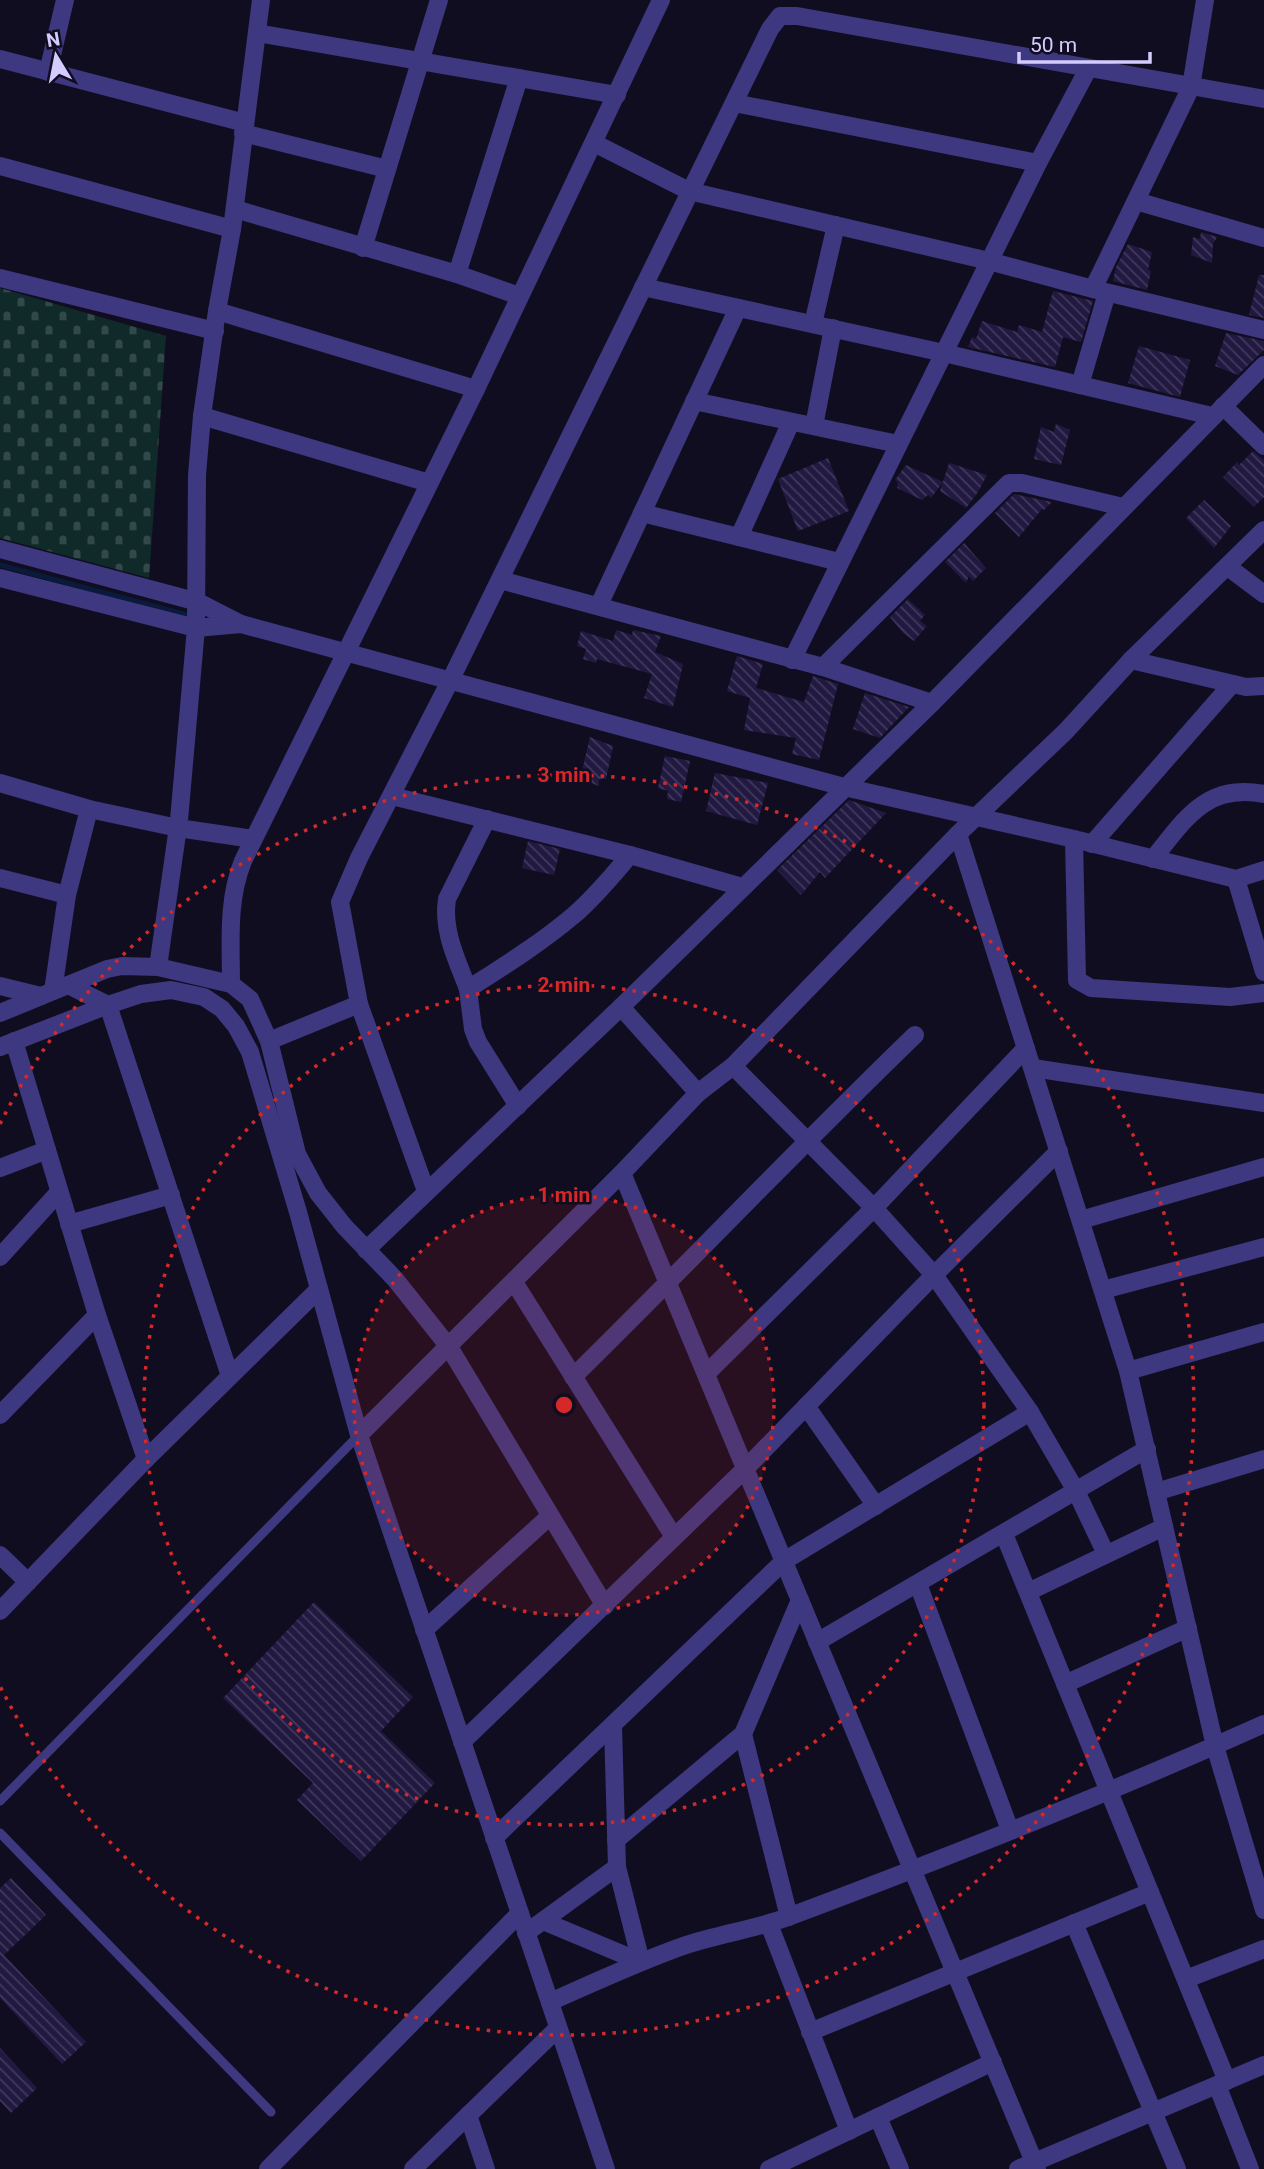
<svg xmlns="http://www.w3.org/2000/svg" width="1264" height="2169" viewBox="0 0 1264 2169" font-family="Roboto,sans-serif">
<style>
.cemetery{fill:url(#cemetery-stones)}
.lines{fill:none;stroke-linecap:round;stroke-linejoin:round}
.stream{stroke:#091a3d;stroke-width:5}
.building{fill:url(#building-back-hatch)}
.lane{stroke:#3d387f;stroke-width:9}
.street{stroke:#3d387f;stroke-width:18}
.ring{fill:none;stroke:#d62828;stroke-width:3.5;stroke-dasharray:3.5 7}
.centre{fill:#d62828;stroke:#110d20;stroke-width:3.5}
.ring-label{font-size:21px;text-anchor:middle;font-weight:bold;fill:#d62828;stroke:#110d20;stroke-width:5;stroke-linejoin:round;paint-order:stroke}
</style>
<defs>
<pattern id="cemetery-stones" width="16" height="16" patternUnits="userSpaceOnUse" patternTransform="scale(1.75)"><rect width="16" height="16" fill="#102a2a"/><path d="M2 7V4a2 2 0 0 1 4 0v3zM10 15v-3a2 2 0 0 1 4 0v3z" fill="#32484a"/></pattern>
<pattern id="building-back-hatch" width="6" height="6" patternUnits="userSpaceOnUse" patternTransform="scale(1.75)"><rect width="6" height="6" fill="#221941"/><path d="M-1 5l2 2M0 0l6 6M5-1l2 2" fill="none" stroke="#41395e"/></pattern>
</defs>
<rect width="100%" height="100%" fill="#110d20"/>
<polygon class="cemetery" points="0,288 166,336 149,578 0,538"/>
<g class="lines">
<polyline class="stream" points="0,565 191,616"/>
</g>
<g class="building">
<polygon points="1201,232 1217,237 1213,244 1212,263 1191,255 1193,237 1200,239"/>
<polygon points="1128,244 1152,252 1148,270 1151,271 1147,290 1113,281 1116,267"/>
<polygon points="1259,275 1264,275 1264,318 1249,315"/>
<polygon points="1053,291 1093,301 1081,342 1063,337 1055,367 968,347 972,337 976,339 982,321 1017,332 1019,325 1042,332"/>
<polygon points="1226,333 1264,341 1264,350 1238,375 1215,366"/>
<polygon points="1139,346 1190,360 1180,397 1128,383"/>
<polygon points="1056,424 1070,430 1061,465 1034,459 1041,427 1054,432"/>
<polygon points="1253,451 1264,460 1264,497 1254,507 1223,477 1237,462 1239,465"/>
<polygon points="828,458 849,511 798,531 778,479"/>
<polygon points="949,463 987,475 978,492 966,508 940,491"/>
<polygon points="906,465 943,482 931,498 928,495 922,500 897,488 898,482 895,480"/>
<polygon points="1014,494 1052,502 1044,510 1042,509 1019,537 995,513"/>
<polygon points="1204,500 1231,526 1214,548 1186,518"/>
<polygon points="964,543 986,568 973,581 969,576 966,583 945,562"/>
<polygon points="908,599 925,615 920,621 927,626 914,641 903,633 890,617"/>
<polygon points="616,630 632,635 633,630 661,636 655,652 683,664 673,707 644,698 652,674 597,659 596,663 583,659 586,649 577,646 581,631 613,641"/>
<polygon points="737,656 763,664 756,688 804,702 813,676 838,684 819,760 792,754 796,738 744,730 750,698 727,691"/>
<polygon points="865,693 909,707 880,738 853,729"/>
<polygon points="590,737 613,746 606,779 599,779 599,786 580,779"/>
<polygon points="665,756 690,761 681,802 667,799 668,791 658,788"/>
<polygon points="715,773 768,783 757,825 706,811"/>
<polygon points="849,800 886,813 825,878 820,872 801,895 777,870"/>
<polygon points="528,841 560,849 554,875 522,868"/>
<polygon points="314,1602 413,1697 381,1731 435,1783 361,1861 297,1800 313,1783 223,1698"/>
<polygon points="11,1878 46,1915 4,1955 86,2042 62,2064 0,1998 0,1888"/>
<polygon points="0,2048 37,2088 11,2113 0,2101"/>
</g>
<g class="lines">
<g class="lane">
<polyline points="0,1801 359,1435"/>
<polyline points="0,1833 271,2112"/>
</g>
<g class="street">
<polyline points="257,33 617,95"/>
<polyline points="0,59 245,123"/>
<polyline points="48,72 65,0"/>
<polyline points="734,103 1038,163"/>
<polyline points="243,133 387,169"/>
<polyline points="594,143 689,191 989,261 1093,289 1264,330"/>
<polyline points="0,166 232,229"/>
<polyline points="1136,201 1264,238"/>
<polyline points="235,209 457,274 519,296"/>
<polyline points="363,248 439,0"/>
<polyline points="457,274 519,78"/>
<polyline points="0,278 215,331"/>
<polyline points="643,287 944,353 1212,416"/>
<polyline points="1093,289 1191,87 1205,0"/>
<polyline points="217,311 476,389"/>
<polyline points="813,324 836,225"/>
<polyline points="1080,385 1107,293"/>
<polyline points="694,401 898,444"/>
<polyline points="1223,406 1264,446"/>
<polyline points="202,416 429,483"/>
<polyline points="814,426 833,328"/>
<polyline points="642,513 839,562"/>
<polyline points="739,537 791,422"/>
<polyline points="0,549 198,602 241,624 844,787 1074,839 1236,879 1264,870"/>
<polyline points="1228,567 1264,594"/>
<polyline points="0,578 196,628 241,624"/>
<polyline points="500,580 823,667 932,703"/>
<polyline points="599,605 738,308"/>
<polyline points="792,660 1038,163 1088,69"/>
<polyline points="1131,660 1246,687 1264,686"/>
<polyline points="823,667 1009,483 1022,483 1123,507"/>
<polyline points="0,783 89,809 178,828 253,839"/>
<polyline points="392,796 630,855 742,887"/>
<polyline points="958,834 1128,1371 1215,1746 1264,1910"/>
<polyline points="1074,839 1077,980 1091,988 1230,997 1264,993"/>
<polyline points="1092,844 1232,684"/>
<path d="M1153,859c32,-40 53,-76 111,-65"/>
<polyline points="0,878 67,895"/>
<polyline points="1236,879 1264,972"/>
<polyline points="158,967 179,820 196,628 197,475 202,416 217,311 232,229 261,0"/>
<path d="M231,984c0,-42 -4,-84 12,-123l233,-472 185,-389"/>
<polyline points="68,985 108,1005 230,1376"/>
<polyline points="0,986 41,996"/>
<path d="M468,989c-11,-29 -26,-58 -21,-90l40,-80"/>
<polyline points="53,991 67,895 89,809"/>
<polyline points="359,1004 426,1191"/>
<polyline points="621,1007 698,1093"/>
<polyline points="0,1013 107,969 122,966 158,967 231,984 250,999 269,1041 297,1154 318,1193 344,1226 395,1279 449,1347 605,1606"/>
<polyline points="14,1041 97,1315 146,1459"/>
<polyline points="269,1041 359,1004 340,902 359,858 451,679 770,29 780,16 797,16 1264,99"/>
<polyline points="0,1047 108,1005 141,994 171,990 204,997 222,1009 236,1026 250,1052 298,1212 359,1435 606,2169"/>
<polyline points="733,1066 874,1208 934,1275 1030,1412 1076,1491 1106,1554"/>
<polyline points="1033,1068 1264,1103"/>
<path d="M518,1106l-40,-64 -5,-13 -5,-40c36,-23 73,-46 106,-74 21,-18 38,-39 56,-60"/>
<polyline points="0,1168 47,1150"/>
<polyline points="622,1173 1037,2169"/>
<polyline points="1081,1220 1264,1167"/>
<polyline points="69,1224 171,1195"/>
<polyline points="366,1250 621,1007 932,703 1264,365"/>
<polyline points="0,1257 59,1192"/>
<polyline points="514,1282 674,1537"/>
<polyline points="1103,1290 1264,1247"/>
<polyline points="1128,1371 1264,1332"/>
<polyline points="706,1374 874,1208 1026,1048"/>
<path d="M573,1377c115,-113 226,-230 342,-342"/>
<polyline points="806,1406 876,1506"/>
<polyline points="0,1415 97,1315"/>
<polyline points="359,1435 622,1173 698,1093 733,1066 958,834 1066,731 1131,660 1264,530"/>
<polyline points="1156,1492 1264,1459"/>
<polyline points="1004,1534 1227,2081"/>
<polyline points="0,1555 28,1582"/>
<polyline points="918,1584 1010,1830"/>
<polyline points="1028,1592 1164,1527"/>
<polyline points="0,1611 146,1459 319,1289"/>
<polyline points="424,1630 550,1516"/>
<polyline points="817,1642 1147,1449"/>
<polyline points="1065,1684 1188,1628"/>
<polyline points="613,1726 617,1867 641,1962"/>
<polyline points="743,1734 789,1917"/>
<polyline points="462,1742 745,1469 934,1275 1059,1151"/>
<polyline points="494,1838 784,1561 1030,1412"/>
<polyline points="616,1840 743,1734 800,1600"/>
<polyline points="543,1921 641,1962"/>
<polyline points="1074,1923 1177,2169"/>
<polyline points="769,1924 849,2131"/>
<polyline points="526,1933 617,1867"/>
<polyline points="1186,1979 1264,1949"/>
<path d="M550,2002c45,-20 90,-41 136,-57 34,-11 69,-16 102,-28 160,-60 320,-123 476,-193"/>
<polyline points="810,2032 1150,1892"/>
<polyline points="1217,2085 1250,2169"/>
<polyline points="468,2115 486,2169"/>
<polyline points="878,2117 900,2169"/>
<polyline points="268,2169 520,1913"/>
<polyline points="413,2169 558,2028"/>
<polyline points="769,2169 993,2062"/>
<polyline points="1018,2169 1264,2065"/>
</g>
</g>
<circle cx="564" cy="1405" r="210" fill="#d62828" fill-opacity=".12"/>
<g class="ring">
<circle cx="564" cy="1405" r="210"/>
<circle cx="564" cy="1405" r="420"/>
<path d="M0 1124A630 630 0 1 1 0 1686"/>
</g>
<circle cx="564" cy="1405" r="10" class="centre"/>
<g class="ring-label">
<text x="564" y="782">3 min</text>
<text x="564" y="992">2 min</text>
<text x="564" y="1202">1 min</text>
</g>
<g transform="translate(56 56) rotate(350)" stroke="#110d20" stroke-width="5" paint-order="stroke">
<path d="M0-5L12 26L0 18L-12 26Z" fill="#d4ccff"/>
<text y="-10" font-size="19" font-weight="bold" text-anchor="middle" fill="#d4ccff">N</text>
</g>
<path d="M1019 52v10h131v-10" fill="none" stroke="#d4ccff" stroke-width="3.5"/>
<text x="1030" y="52" font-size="21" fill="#d4ccff" stroke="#110d20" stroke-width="5" paint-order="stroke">50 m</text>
</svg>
